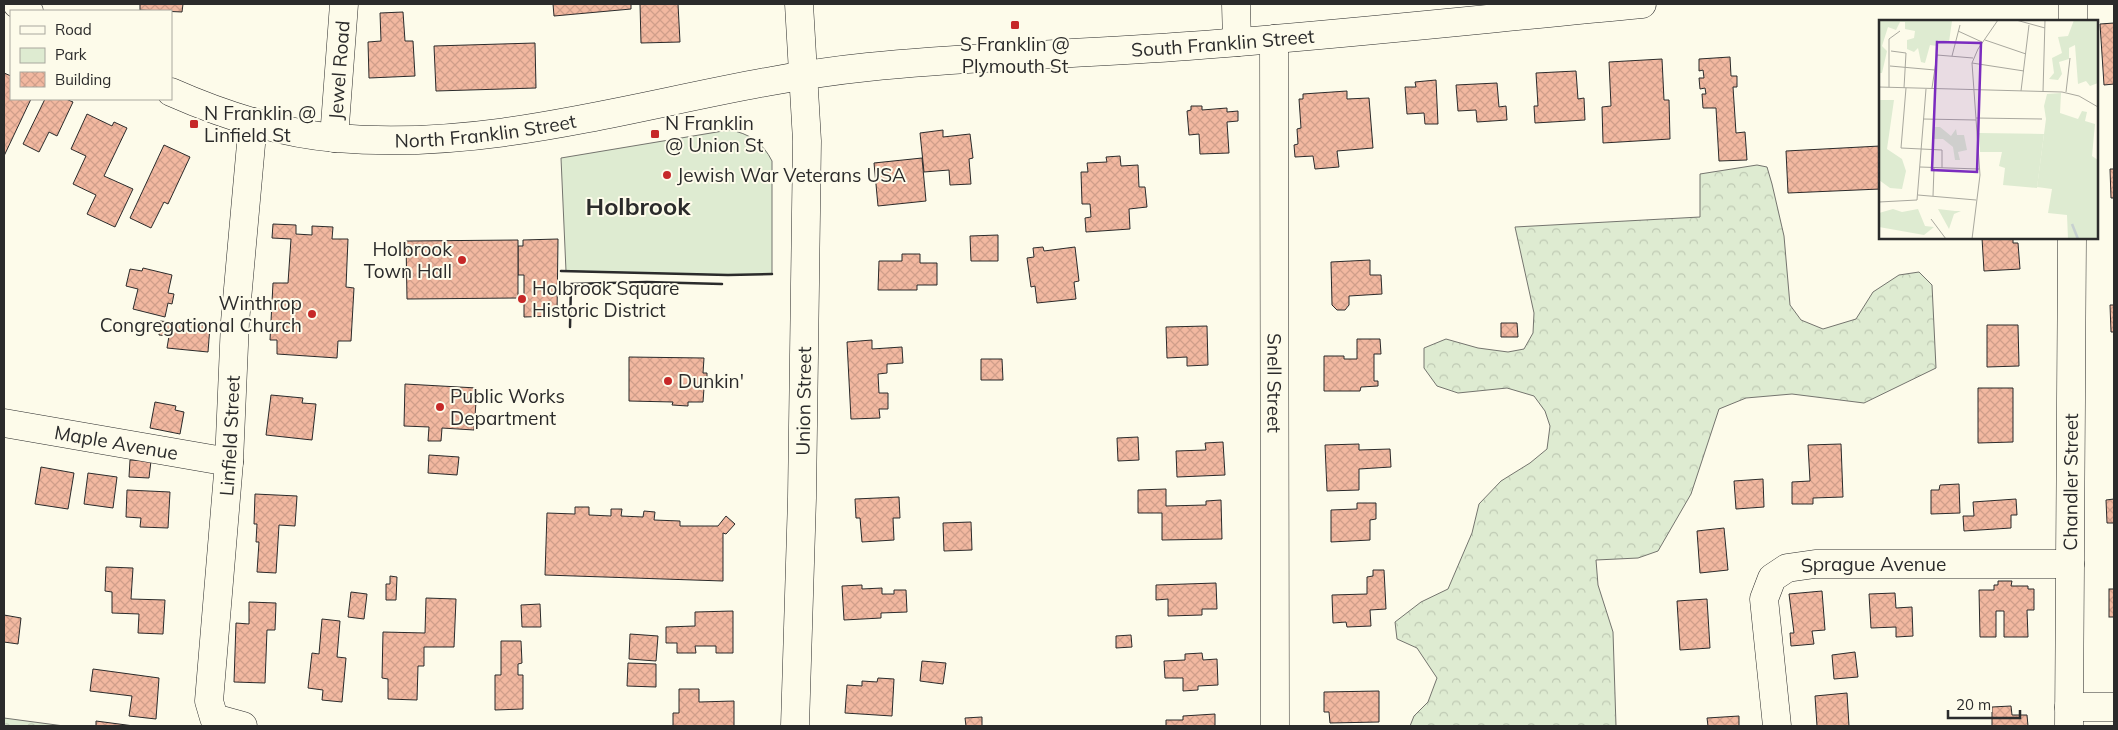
<svg xmlns="http://www.w3.org/2000/svg" width="2118" height="730" viewBox="0 0 2118 730" font-family="Mulish,sans-serif">
<style>
.forest{fill:url(#forest-crowns);stroke:#74746e}
.park{fill:#deebd1;stroke:#74746e}
.building{fill:url(#building-cross-hatch);stroke:#2b2b2b}
.lines{fill:none;stroke-linecap:round;stroke-linejoin:round}
.minor-casing{stroke:#2b2b2b;stroke-width:29}
.major-casing{stroke:#2b2b2b;stroke-width:29}
.minor{stroke:#fdfbea;stroke-width:28}
.major{stroke:#fdfbea;stroke-width:28}
.wall{stroke:#2b2b2b;stroke-width:2.5}
.poi-dot{fill:#c62828;stroke:#fdfbea;stroke-width:2}
.labels{text-anchor:middle;dominant-baseline:central;stroke-width:4;stroke-linejoin:round;paint-order:stroke}
.street-label{font-size:19px;fill:#2b2b2b;stroke:#fdfbea}
.poi-label{font-size:19px;fill:#2b2b2b;stroke:#fdfbea;text-anchor:start}
.district-label{font-size:24px;font-weight:bold;fill:#2b2b2b;stroke:#fdfbea}
.inset-river{fill:none;stroke:#c7d0d0;stroke-width:2.5}
.inset-road{fill:none;stroke:#a9a89e;stroke-width:1}
.view{fill:#7b2cbf;fill-opacity:0.15;stroke:#7b2cbf;stroke-width:2.5}
.inset-edge{fill:none;stroke:#2b2b2b;stroke-width:2.5}
</style>
<defs>
<pattern id="forest-crowns" width="20" height="18" patternUnits="userSpaceOnUse" patternTransform="scale(1.25)"><rect width="20" height="18" fill="#deebd1"/><path d="M2 6a3 3 0 1 1 6 0M12 15a3 3 0 1 1 6 0" fill="none" stroke="#bfcab4"/></pattern>
<pattern id="building-cross-hatch" width="8" height="8" patternUnits="userSpaceOnUse" patternTransform="scale(1.25)"><rect width="8" height="8" fill="#f2b8a0"/><path d="M0 0l8 8M0 8l8-8" fill="none" stroke="#d09e8a"/></pattern>
</defs>
<rect width="100%" height="100%" fill="#fdfbea"/>
<g class="forest">
<polygon points="1757,165 1767,167 1772,184 1784,236 1790,305 1801,320 1823,329 1856,319 1873,292 1899,275 1919,272 1932,285 1936,368 1864,403 1792,394 1746,398 1719,409 1691,494 1658,551 1638,558 1596,560 1598,585 1613,632 1616,726 1410,726 1414,716 1428,702 1437,678 1417,648 1397,639 1395,622 1421,602 1448,589 1472,533 1479,504 1501,481 1530,463 1547,449 1550,426 1545,411 1534,396 1507,388 1458,393 1437,386 1424,368 1424,348 1446,339 1478,348 1508,352 1524,349 1533,333 1534,313 1515,227 1700,217 1700,174"/>
<polygon points="4,718 64,726 4,726"/>
</g>
<path class="park" d="M729,130c20,3 34,13 43,31v113l-44,1 -162,-4 -5,-113z"/>
<g class="building">
<polygon points="140,4 183,4 182,12 140,10"/>
<polygon points="553,4 631,4 631,9 554,16"/>
<polygon points="640,4 678,4 680,42 641,43"/>
<polygon points="403,12 405,41 413,41 415,76 369,78 368,42 381,41 380,13"/>
<polygon points="2114,23 2114,84 2104,85 2100,24"/>
<polygon points="535,43 536,88 436,91 434,46"/>
<polygon points="1730,57 1731,76 1737,76 1737,87 1733,87 1736,133 1745,132 1747,160 1719,161 1716,108 1703,108 1702,94 1706,94 1705,88 1700,89 1699,78 1704,78 1703,70 1699,71 1699,59"/>
<polygon points="1662,59 1664,100 1669,100 1670,139 1603,143 1602,107 1611,106 1609,62"/>
<polygon points="1576,71 1578,99 1584,98 1585,120 1535,123 1534,106 1538,106 1536,73"/>
<polygon points="4,73 11,76 11,99 31,99 4,156"/>
<polygon points="1436,80 1438,124 1425,124 1424,113 1407,114 1405,87 1416,87 1415,82"/>
<polygon points="1497,83 1499,107 1506,106 1507,120 1477,122 1476,110 1458,111 1456,85"/>
<polygon points="1347,91 1347,99 1369,98 1373,148 1337,151 1339,167 1315,169 1313,156 1295,157 1294,145 1298,144 1297,129 1301,128 1299,99 1303,99 1303,94"/>
<polygon points="45,99 66,99 73,102 57,136 49,132 39,152 23,144"/>
<polygon points="1191,106 1202,106 1202,110 1227,108 1227,112 1238,111 1238,121 1227,122 1229,153 1200,154 1199,134 1189,135 1187,111 1191,110"/>
<polygon points="87,114 112,126 114,122 127,128 104,176 133,189 115,227 87,214 96,195 73,184 86,156 71,149"/>
<polygon points="943,130 943,137 970,134 973,158 969,159 971,184 950,185 949,170 924,172 920,133"/>
<polygon points="164,145 190,157 168,204 164,202 151,228 130,218"/>
<polygon points="1880,146 1880,189 1788,193 1786,151"/>
<polygon points="1120,156 1121,166 1138,165 1139,187 1145,187 1147,207 1129,209 1130,229 1086,232 1085,218 1091,217 1090,204 1082,204 1081,172 1088,172 1087,163 1107,162 1106,157"/>
<polygon points="922,158 926,201 878,206 874,163"/>
<polygon points="2110,169 2114,169 2114,198 2111,198"/>
<polygon points="273,224 296,225 296,234 312,235 312,226 333,227 332,239 348,239 346,287 354,288 351,341 338,341 337,358 277,354 277,340 270,340 273,283 288,283 291,239 272,238"/>
<polygon points="998,235 998,261 971,261 970,236"/>
<polygon points="1982,238 2013,238 2013,243 2018,243 2020,269 1984,271"/>
<polygon points="558,239 557,316 524,317 524,275 518,275 518,246 523,246 523,240"/>
<polygon points="518,240 518,298 407,299 406,241"/>
<polygon points="1043,247 1044,251 1075,247 1079,281 1074,282 1076,299 1037,303 1035,286 1031,287 1027,258 1034,257 1033,248"/>
<polygon points="902,254 920,254 920,263 937,263 937,285 917,285 917,290 878,290 879,261 902,261"/>
<polygon points="1370,260 1370,275 1381,275 1382,294 1349,296 1349,305 1345,310 1337,310 1332,305 1331,262"/>
<polygon points="143,268 172,275 168,293 174,294 172,304 168,303 165,317 133,309 138,289 126,286 130,269 142,271"/>
<polygon points="2110,305 2114,305 2114,332 2111,332"/>
<polygon points="160,321 210,326 208,352 167,348 169,336 159,335"/>
<polygon points="1501,323 1517,323 1518,337 1501,337"/>
<polygon points="1987,325 2018,325 2019,366 1987,367"/>
<polygon points="1207,326 1208,365 1187,366 1187,357 1167,358 1166,327"/>
<polygon points="1357,339 1380,339 1381,354 1374,354 1374,381 1378,381 1378,386 1361,387 1360,391 1324,391 1324,356 1344,356 1344,359 1357,359"/>
<polygon points="872,340 872,349 902,347 903,363 887,364 887,373 878,374 879,393 888,393 888,409 879,409 880,418 851,419 847,342"/>
<polygon points="629,357 704,358 703,373 707,373 707,388 704,388 703,402 688,402 688,406 672,405 673,402 629,401"/>
<polygon points="981,359 1002,359 1003,380 981,380"/>
<polygon points="405,384 477,388 474,430 442,428 441,441 428,441 429,427 404,426"/>
<polygon points="1978,388 2013,388 2013,442 1978,443"/>
<polygon points="271,395 303,398 302,403 316,404 312,440 266,435"/>
<polygon points="155,402 176,406 175,410 184,412 180,434 150,428"/>
<polygon points="1138,437 1139,460 1118,461 1117,438"/>
<polygon points="1223,442 1225,475 1177,477 1176,451 1206,450 1205,443"/>
<polygon points="1359,444 1359,450 1390,449 1391,467 1359,469 1359,490 1327,491 1325,445"/>
<polygon points="1841,444 1843,497 1813,498 1813,504 1792,504 1792,482 1810,481 1808,445"/>
<polygon points="429,455 459,457 457,475 428,473"/>
<polygon points="130,460 151,461 149,478 129,477"/>
<polygon points="41,467 74,473 68,509 35,504"/>
<polygon points="88,473 117,477 113,508 84,504"/>
<polygon points="1763,479 1764,507 1736,509 1734,481"/>
<polygon points="1959,484 1960,513 1931,514 1931,490 1939,490 1940,485"/>
<polygon points="1166,489 1166,506 1206,505 1206,501 1221,500 1222,539 1162,540 1162,513 1138,513 1138,490"/>
<polygon points="127,490 170,492 168,528 140,527 141,518 126,517"/>
<polygon points="255,494 297,496 295,526 279,525 276,573 257,572 259,542 256,542 257,524 254,524"/>
<polygon points="899,497 900,518 893,518 894,540 862,542 860,518 856,518 855,499"/>
<polygon points="2016,499 2017,515 2011,515 2011,528 1964,531 1963,516 1974,516 1973,502"/>
<polygon points="2114,499 2114,523 2107,523 2106,500"/>
<polygon points="1357,503 1376,503 1376,519 1370,520 1370,540 1331,542 1331,510 1357,509"/>
<polygon points="575,507 589,507 589,515 611,516 611,509 622,509 621,516 643,517 644,511 655,512 654,520 680,521 680,526 718,526 726,516 735,524 726,534 723,533 723,581 545,575 547,513 575,514"/>
<polygon points="971,522 972,550 944,551 943,523"/>
<polygon points="1724,528 1728,570 1700,573 1697,531"/>
<polygon points="106,567 133,568 131,599 165,600 163,634 138,633 139,614 112,613 112,592 105,591"/>
<polygon points="1373,570 1384,570 1386,609 1370,610 1371,626 1347,627 1346,622 1333,623 1332,595 1367,594 1367,577 1373,576"/>
<polygon points="390,576 397,577 396,600 386,600 386,584 390,584"/>
<polygon points="1998,581 2012,581 2011,586 2028,586 2028,589 2034,589 2034,610 2027,610 2028,637 2004,637 2004,611 1996,611 1996,637 1980,637 1979,590 1994,590 1994,585 1998,585"/>
<polygon points="1216,583 1217,609 1202,609 1202,615 1168,616 1168,599 1156,600 1156,585"/>
<polygon points="862,585 862,589 882,588 882,594 894,594 894,590 906,590 907,612 881,613 881,618 844,620 842,586"/>
<rect x="2109" y="589" width="5" height="28"/>
<polygon points="1822,591 1825,630 1812,631 1814,644 1791,646 1790,633 1794,633 1789,594"/>
<polygon points="351,592 367,594 364,619 348,617"/>
<polygon points="1895,593 1896,608 1912,607 1913,636 1896,637 1896,627 1871,628 1869,594"/>
<polygon points="426,598 456,599 454,647 424,647 424,666 418,666 417,700 388,699 388,679 382,678 383,632 425,633"/>
<polygon points="1707,599 1710,648 1680,650 1677,601"/>
<polygon points="249,602 276,603 275,630 267,630 265,683 234,682 236,623 249,624"/>
<polygon points="540,604 541,627 522,627 521,605"/>
<polygon points="733,611 733,653 716,653 716,646 695,646 696,653 677,653 677,643 666,643 666,627 695,626 695,612"/>
<polygon points="4,615 21,618 18,644 4,642"/>
<polygon points="322,619 340,621 337,657 346,658 342,702 322,700 323,690 308,688 312,653 319,654"/>
<polygon points="630,634 658,636 656,661 629,659"/>
<polygon points="1131,635 1132,647 1116,648 1116,636"/>
<polygon points="501,641 521,641 522,663 518,664 518,675 523,675 523,709 495,710 495,675 501,675"/>
<polygon points="1855,652 1858,677 1834,679 1832,655"/>
<polygon points="1202,653 1203,660 1217,659 1218,685 1198,686 1198,690 1183,691 1183,678 1165,678 1164,661 1185,660 1185,654"/>
<polygon points="922,661 946,663 943,684 920,681"/>
<polygon points="628,663 656,664 656,687 627,686"/>
<polygon points="93,669 159,678 156,719 129,716 132,696 90,691"/>
<polygon points="878,678 894,679 892,716 845,713 847,685 862,686 862,681 877,682"/>
<polygon points="679,689 699,689 699,702 734,701 734,726 673,726 673,713 679,713"/>
<polygon points="1379,691 1379,722 1330,723 1329,712 1324,712 1324,692"/>
<polygon points="1847,693 1849,726 1817,726 1815,696"/>
<polygon points="2011,706 2012,715 2027,715 2028,726 1992,726 1992,707"/>
<polygon points="1215,714 1215,726 1166,726 1166,720 1183,720 1183,716"/>
<polygon points="1739,716 1739,726 1708,726 1707,718"/>
<polygon points="982,717 982,726 966,726 965,718"/>
<polygon points="96,721 134,726 96,726"/>
</g>
<g class="lines">
<defs>
<g id="minor">
<polyline points="1236,4 1237,42"/>
<polyline points="2073,21 2073,4"/>
<path id="s1" d="M1274,39l1,687"/>
<path id="s2" d="M334,138l10,-134"/>
<path id="s3" d="M4,423l225,39"/>
<polyline points="2069,707 2114,707"/>
<path id="s4" d="M243,726l-29,-8 -5,-17 20,-239 6,-140 18,-200"/>
<path id="s5" d="M1777,726l-13,-127 8,-21 15,-10 28,-4h255"/>
<path id="s6" d="M2069,726l3,-488"/>
</g>
<g id="major">
<polyline points="17,4 29,11"/>
<path id="s7" d="M171,92c52,23 108,41 165,46 182,16 353,-53 532,-71 106,-11 214,-13 320,-21 152,-11 303,-28 454,-42"/>
<path id="s8" d="M795,726l7,-228 5,-357 -8,-137"/>
</g>
</defs>
<use href="#minor" class="minor-casing"/>
<use href="#major" class="major-casing"/>
<use href="#minor" class="minor"/>
<use href="#major" class="major"/>
<g class="wall">
<polyline points="561,271 728,275 772,274"/>
<polyline points="570,327 571,284 647,282 722,284"/>
</g>
</g>
<g class="poi-dot">
<rect x="1010" y="20" width="10" height="10" rx="2.5"/>
<rect x="189" y="119" width="10" height="10" rx="2.5"/>
<rect x="650" y="129" width="10" height="10" rx="2.5"/>
<circle cx="667" cy="175" r="5"/>
<circle cx="462" cy="260" r="5"/>
<circle cx="522" cy="299" r="5"/>
<circle cx="312" cy="314" r="5"/>
<circle cx="668" cy="381" r="5"/>
<circle cx="440" cy="407" r="5"/>
</g>
<g class="labels">
<g class="street-label">
<text stroke="none"><textPath href="#s7" startOffset="1066">South Franklin Street</textPath></text>
<text stroke="none"><textPath href="#s2" startOffset="68">Jewel Road</textPath></text>
<text stroke="none"><textPath href="#s7" startOffset="322">North Franklin Street</textPath></text>
<text stroke="none"><textPath href="#s1" startOffset="344">Snell Street</textPath></text>
<text stroke="none"><textPath href="#s8" startOffset="325">Union Street</textPath></text>
<text stroke="none"><textPath href="#s4" startOffset="314">Linfield Street</textPath></text>
<text stroke="none"><textPath href="#s3" startOffset="114">Maple Avenue</textPath></text>
<text stroke="none"><textPath href="#s6" startOffset="244">Chandler Street</textPath></text>
<text stroke="none"><textPath href="#s5" startOffset="255">Sprague Avenue</textPath></text>
</g>
<g class="poi-label">
<text x="1015" y="44" text-anchor="middle">S Franklin @<tspan x="1015" dy="22">Plymouth St</tspan></text>
<text x="204" y="113">N Franklin @<tspan x="204" dy="22">Linfield St</tspan></text>
<text x="665" y="123">N Franklin<tspan x="665" dy="22">@ Union St</tspan></text>
<text x="677" y="175">Jewish War Veterans USA</text>
<text x="452" y="249" text-anchor="end">Holbrook<tspan x="452" dy="22">Town Hall</tspan></text>
<text x="532" y="288">Holbrook Square<tspan x="532" dy="22">Historic District</tspan></text>
<text x="302" y="303" text-anchor="end">Winthrop<tspan x="302" dy="22">Congregational Church</tspan></text>
<text x="678" y="381">Dunkin'</text>
<text x="450" y="396">Public Works<tspan x="450" dy="22">Department</tspan></text>
</g>
<g class="district-label">
<text x="638" y="206">Holbrook</text>
</g>
</g>
<g transform="translate(1879 20)">
<rect width="219" height="219" fill="#fdfbea"/>
<path d="M0,0l73,1 -3,21 -11,-2 -1,6 -7,-1 -5,18 -4,-1 -3,-14 -4,4 -7,-3v-9l7,-2 1,-7 -10,-2v-7h-5l-4,8 -8,-3 -6,19 5,5 -5,22h-3zM195,0h24v63l-8,3 -4,-5 -8,3 -3,-39 -6,3v11l-10,3 3,12 -4,6 -9,-1 5,-6 -2,-15 10,-5 -4,-16 10,-1zM182,73l-1,20 18,6 4,-8 5,1 -2,9 10,3 -3,32 6,4v79h-30l-1,-24 -19,-2 4,-24 -15,-2 9,-68 -2,-13 3,-12zM0,80h15l-7,49 15,10 4,12 -4,18 -12,-1 -11,-8zM54,107h7l11,9 5,-7 1,6h7l3,15 -9,2 2,8h-5l-2,-13 -10,-8h-11zM14,189l9,3 16,-3 7,17 9,1 -10,8 -45,-8v-14zM59,189l17,2h6l-7,3 -5,15z" fill="#deebd1"/>
<path d="M0,93h10l-6,67h-4z" fill="#deebd1"/>
<path d="M100,113l65,1 -7,54 -34,-3 2,-17 -6,-2 3,-14h-22z" fill="#deebd1"/>
<path class="inset-river" d="M193,204l6,15"/>
<path class="inset-road" d="M137,0l29,8M79,11l24,11M106,20l41,14M12,31l15,2 -2,35M73,36l8,-31M93,43l52,8M11,46l45,4M0,67l183,5 17,4 19,11M10,67v-48l11,-8M27,68l-5,60 41,2v18M53,68l5,-33 36,3M142,71l8,-66M164,72l2,-72M187,72l4,-34M97,98l66,1M44,99l53,1M41,147l59,2M39,175l58,5M54,176l1,-28M0,182l38,-2 9,-111M52,199l15,20M93,219l8,-64 -8,-112 6,-14 20,-29"/>
<path class="view" d="M58,22l44,1 -4,129 -45,-2z"/>
<rect width="219" height="219" class="inset-edge"/>
</g>
<rect width="2118" height="730" fill="none" stroke="#2b2b2b" stroke-width="10"/>
<rect x="10" y="10" width="162" height="90" fill="#fdfbea" stroke="#a9a89e"/>
<rect x="20" y="26" width="25" height="8" fill="#fdfbea" stroke="#a9a89e"/>
<text x="55" y="35" font-size="15" fill="#2b2b2b">Road</text>
<rect x="20" y="48" width="25" height="15" fill="#deebd1" stroke="#a9a89e"/>
<text x="55" y="60" font-size="15" fill="#2b2b2b">Park</text>
<rect x="20" y="72" width="25" height="15" fill="url(#building-cross-hatch)" stroke="#a9a89e"/>
<text x="55" y="85" font-size="15" fill="#2b2b2b">Building</text>
<path d="M1948 710v8h72v-8" fill="none" stroke="#2b2b2b" stroke-width="2.5"/>
<text x="1956" y="710" font-size="15" fill="#2b2b2b" stroke="#fdfbea" stroke-width="4" paint-order="stroke">20 m</text>
</svg>
